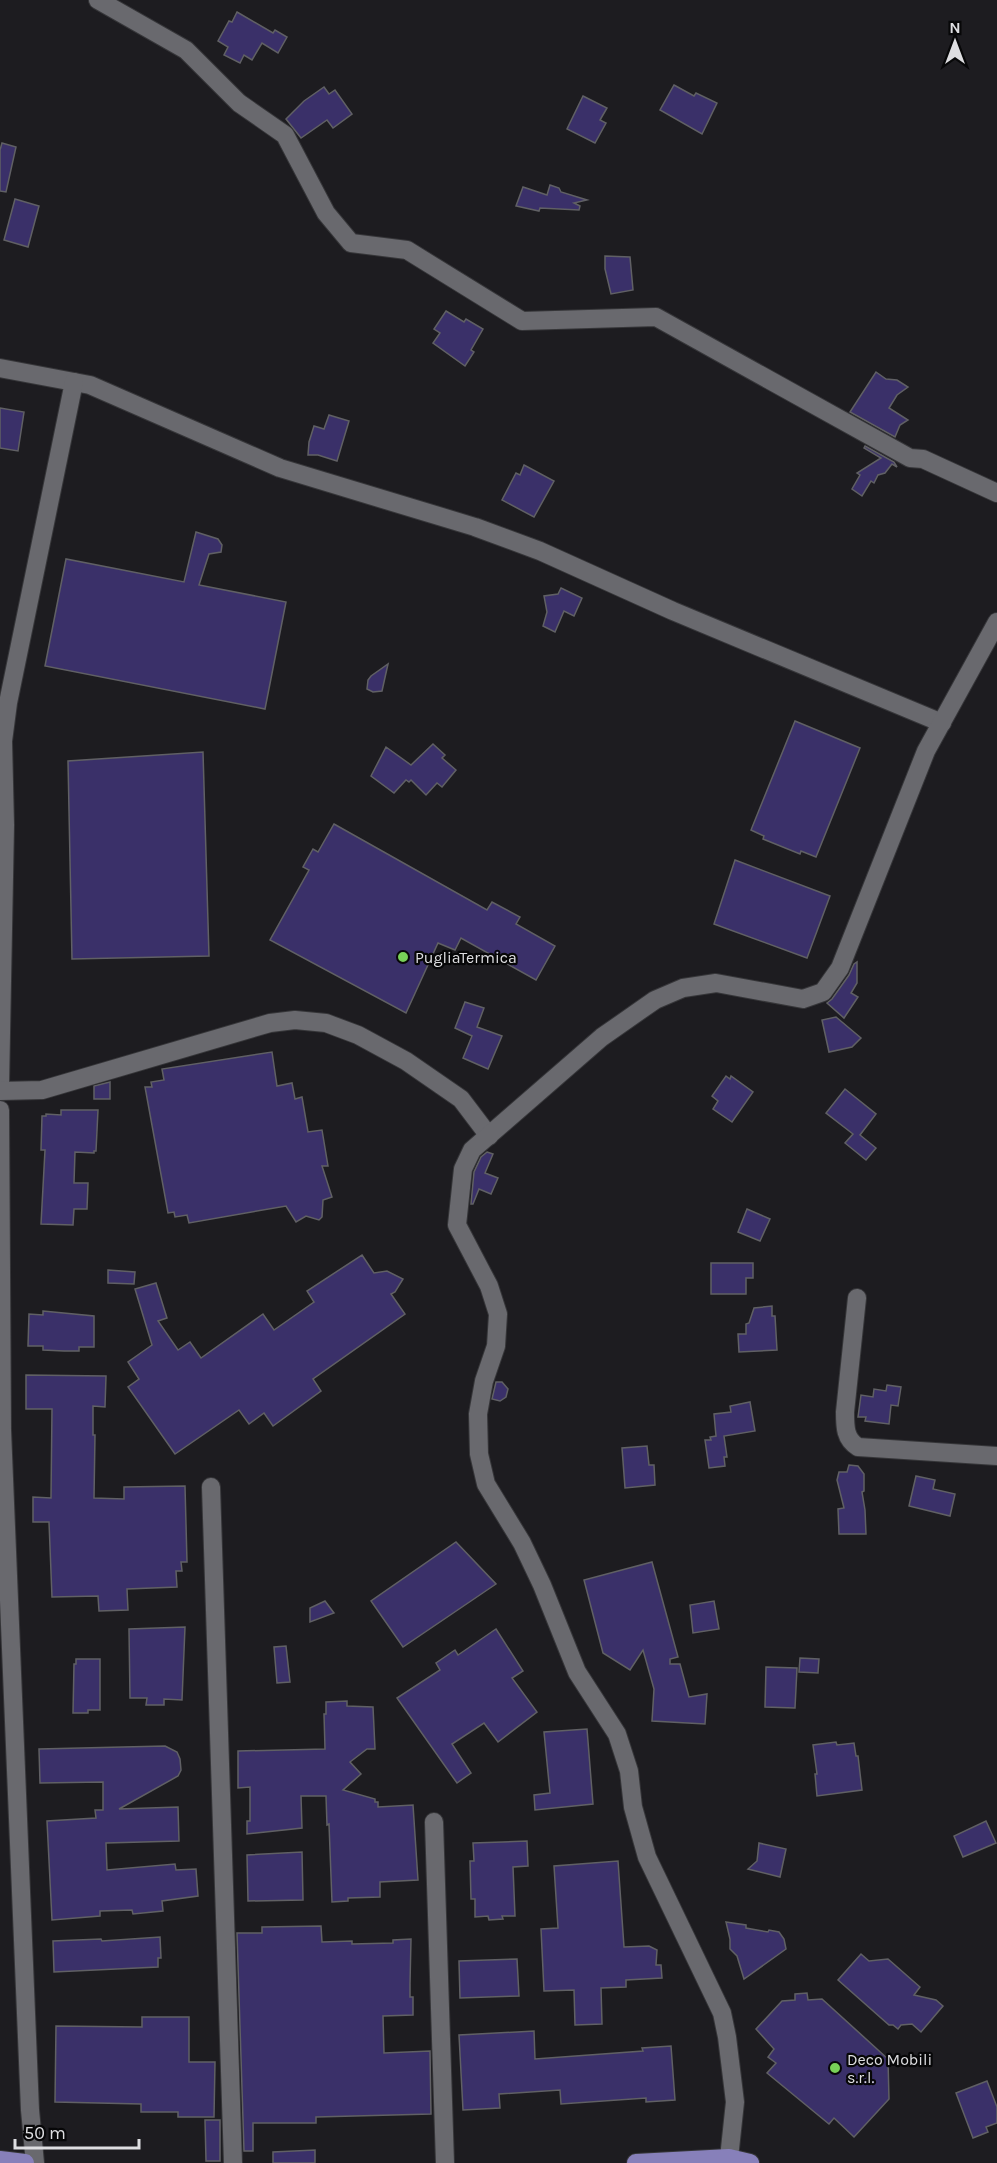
<svg xmlns="http://www.w3.org/2000/svg" width="997" height="2163" viewBox="0 0 997 2163" font-family="Karla,sans-serif">
<style>
.building{fill:#3a3069;stroke:#606064;stroke-width:1.5}
.lines{fill:none;stroke-linecap:round;stroke-linejoin:round}
.minor-casing{stroke:#363639;stroke-width:20}
.major-casing{stroke:#363639;stroke-width:20}
.minor{stroke:#69696e;stroke-width:18}
.major{stroke:#8780ba;stroke-width:18}
.poi-dot{fill:#78d158;stroke:#070708;stroke-width:2}
.labels{text-anchor:middle;dominant-baseline:central;stroke-width:4.5;stroke-linejoin:round;paint-order:stroke}
.poi-label{font-size:16px;fill:#dedee1;stroke:#070708;text-anchor:start}
</style>
<rect width="100%" height="100%" fill="#1d1c20"/>
<g class="building">
<polygon points="237,12 273,33 275,30 287,37 278,53 262,43 252,60 244,55 240,63 224,55 228,47 218,41 229,21 232,22"/>
<polygon points="674,85 694,96 696,93 717,103 702,134 660,110"/>
<polygon points="324,87 329,94 335,90 352,114 333,128 327,120 301,138 286,119 304,101"/>
<polygon points="583,96 607,108 600,120 606,123 595,143 567,129"/>
<polygon points="2,143 16,147 6,192 0,191 0,150"/>
<polygon points="550,185 559,188 561,192 587,200 574,203 580,206 579,210 540,208 539,211 516,206 523,187 547,195"/>
<polygon points="15,199 39,206 28,247 4,240"/>
<polygon points="605,256 630,257 633,290 611,294 605,269"/>
<polygon points="446,311 464,322 466,319 483,329 471,350 474,352 465,366 433,343 440,333 434,329"/>
<polygon points="876,372 886,379 897,380 908,387 897,395 889,408 908,420 900,425 895,437 850,412"/>
<polygon points="0,408 24,412 18,451 0,448"/>
<polygon points="329,415 349,421 337,461 318,455 308,455 309,442 314,426 324,429"/>
<polygon points="865,446 894,462 897,467 892,464 885,473 878,475 874,483 871,481 862,496 852,489 860,475 857,473 881,458 864,448"/>
<polygon points="524,465 554,481 534,517 502,500 516,473 520,475"/>
<polygon points="196,532 218,539 222,545 221,552 209,554 199,585 286,602 265,709 45,666 66,559 184,582"/>
<polygon points="561,588 582,598 574,616 564,611 555,632 543,626 547,612 544,596 558,594"/>
<polygon points="388,664 382,691 373,692 367,689 368,680 371,676"/>
<polygon points="795,721 860,748 816,857 801,851 800,854 763,839 764,836 751,830"/>
<polygon points="433,744 445,755 442,758 456,770 442,787 437,783 426,795 411,780 409,782 406,780 394,793 371,776 386,747 411,765"/>
<polygon points="203,752 209,956 72,959 68,761"/>
<polygon points="334,824 487,910 492,902 520,917 516,924 555,946 536,980 461,938 455,950 438,943 406,1013 270,940 309,870 303,867 313,849 318,852"/>
<polygon points="735,860 830,896 807,958 714,924"/>
<polygon points="857,962 857,983 851,993 858,997 844,1018 827,1003 832,999 849,975 854,964"/>
<polygon points="465,1002 484,1008 477,1027 502,1036 488,1069 463,1058 472,1036 455,1028"/>
<polygon points="836,1017 861,1038 852,1047 829,1052 822,1020"/>
<polygon points="272,1052 277,1086 292,1083 295,1099 302,1097 308,1132 322,1130 328,1166 322,1166 332,1197 323,1200 322,1217 319,1220 306,1216 296,1222 286,1206 189,1223 187,1215 175,1217 174,1212 168,1213 145,1087 152,1087 151,1082 164,1080 162,1069"/>
<polygon points="726,1076 730,1079 731,1076 753,1092 732,1122 713,1109 718,1101 712,1096"/>
<polygon points="110,1082 110,1099 94,1099 94,1086"/>
<polygon points="845,1089 876,1114 860,1135 876,1148 866,1160 845,1143 853,1134 826,1113"/>
<polygon points="61,1110 98,1110 96,1151 94,1151 94,1153 75,1152 74,1183 88,1183 87,1209 74,1209 73,1225 41,1224 45,1150 41,1150 42,1116 46,1116 46,1114 61,1115"/>
<polygon points="487,1152 493,1154 485,1173 498,1178 491,1194 479,1189 473,1204 471,1204 474,1172 481,1157"/>
<polygon points="747,1209 770,1219 760,1241 738,1232"/>
<polygon points="362,1255 374,1273 387,1271 403,1279 395,1292 391,1294 405,1314 313,1379 321,1391 273,1426 264,1413 249,1424 239,1410 175,1454 128,1387 139,1379 128,1362 152,1345 135,1289 156,1283 167,1318 158,1321 178,1350 190,1342 201,1358 263,1314 274,1330 314,1302 307,1291"/>
<polygon points="711,1263 753,1263 753,1278 746,1278 746,1294 711,1294"/>
<polygon points="108,1270 135,1272 134,1284 108,1283"/>
<polygon points="772,1306 772,1316 775,1316 777,1350 739,1352 738,1334 746,1334 746,1324 749,1323 754,1308"/>
<polygon points="43,1311 94,1316 94,1347 79,1347 79,1351 64,1351 43,1350 43,1346 28,1346 29,1314 43,1315"/>
<polygon points="26,1375 106,1376 105,1407 93,1406 93,1435 95,1435 94,1498 124,1499 124,1487 185,1486 187,1562 181,1562 182,1571 176,1571 177,1587 127,1589 128,1610 99,1611 98,1596 52,1597 49,1522 33,1522 33,1497 51,1498 52,1409 26,1409"/>
<polygon points="496,1382 502,1382 508,1389 506,1397 500,1401 492,1399"/>
<polygon points="887,1385 901,1387 898,1406 891,1405 889,1424 865,1421 866,1417 858,1417 861,1395 873,1397 874,1389 886,1391"/>
<polygon points="750,1402 755,1431 724,1436 727,1457 724,1457 725,1466 709,1468 705,1440 711,1440 710,1437 716,1436 714,1414 731,1412 730,1406"/>
<polygon points="647,1446 649,1465 654,1465 655,1485 625,1488 622,1448"/>
<polygon points="849,1465 858,1466 864,1474 864,1491 862,1492 865,1510 866,1534 839,1534 838,1509 844,1508 837,1480 839,1472 847,1472"/>
<polygon points="916,1476 935,1480 933,1489 955,1494 950,1516 909,1506"/>
<polygon points="456,1542 496,1584 403,1647 371,1601"/>
<polygon points="652,1562 678,1657 670,1659 670,1664 680,1664 689,1697 707,1694 705,1724 652,1721 654,1689 643,1650 630,1670 603,1653 584,1580"/>
<polygon points="325,1601 334,1613 310,1622 310,1608"/>
<polygon points="714,1601 719,1629 693,1633 690,1605"/>
<polygon points="185,1627 182,1700 164,1699 164,1705 146,1705 147,1698 130,1698 129,1629"/>
<polygon points="496,1629 523,1671 512,1678 537,1712 498,1742 484,1723 452,1744 471,1773 457,1783 397,1698 440,1670 436,1663 455,1650 458,1655"/>
<polygon points="286,1646 290,1682 277,1683 274,1647"/>
<polygon points="800,1658 819,1659 818,1673 799,1672"/>
<polygon points="76,1659 100,1659 100,1710 88,1710 88,1713 73,1713 74,1664 76,1664"/>
<polygon points="766,1667 797,1668 795,1708 765,1707"/>
<polygon points="347,1701 347,1706 373,1707 375,1749 367,1749 350,1762 361,1774 343,1790 375,1799 375,1802 378,1802 378,1807 413,1805 418,1880 380,1882 380,1897 348,1898 348,1901 332,1902 329,1824 327,1825 326,1796 301,1796 302,1828 247,1834 247,1821 250,1821 250,1787 238,1788 238,1751 325,1749 324,1714 326,1714 326,1702"/>
<polygon points="587,1729 593,1804 535,1810 534,1795 550,1793 544,1732"/>
<polygon points="836,1742 837,1745 854,1743 856,1756 858,1756 862,1790 817,1796 815,1774 817,1774 813,1745"/>
<polygon points="165,1746 177,1752 180,1759 181,1770 178,1776 119,1809 178,1807 179,1841 106,1843 107,1870 175,1864 176,1870 196,1869 198,1896 162,1901 163,1911 133,1914 132,1910 100,1911 100,1916 52,1920 47,1821 96,1818 95,1810 103,1810 103,1782 40,1783 39,1749"/>
<polygon points="986,1821 996,1843 963,1857 954,1836"/>
<polygon points="527,1841 528,1866 513,1867 515,1916 502,1916 503,1919 489,1920 488,1916 475,1917 475,1899 471,1899 470,1861 474,1861 473,1843"/>
<polygon points="759,1843 786,1849 780,1877 748,1869 757,1861"/>
<polygon points="302,1852 303,1900 248,1901 247,1855"/>
<polygon points="618,1861 624,1947 649,1946 657,1950 656,1965 661,1965 662,1978 626,1980 626,1987 601,1988 602,2024 575,2025 574,1990 544,1991 541,1929 558,1928 554,1866"/>
<polygon points="726,1922 746,1925 746,1928 768,1932 769,1930 779,1932 784,1939 786,1949 744,1979 737,1956 730,1949 730,1939"/>
<polygon points="321,1926 322,1942 352,1941 352,1944 393,1943 393,1940 411,1939 410,1984 410,1997 413,1997 413,2015 383,2016 384,2053 430,2051 431,2114 316,2117 316,2123 253,2123 253,2151 244,2151 237,1933 262,1933 262,1927"/>
<polygon points="160,1937 161,1958 158,1958 158,1967 54,1972 53,1941 101,1939 102,1941"/>
<polygon points="861,1954 869,1961 888,1959 920,1987 914,1995 936,2000 943,2006 921,2032 912,2024 901,2025 898,2029 893,2025 889,2025 838,1980"/>
<polygon points="517,1959 519,1996 460,1998 459,1961"/>
<polygon points="807,1993 808,2000 822,1999 888,2059 889,2099 854,2137 834,2118 829,2124 767,2073 776,2063 768,2057 774,2049 756,2029 782,2001 795,2000 795,1994"/>
<polygon points="142,2017 189,2017 189,2062 215,2062 214,2117 178,2117 178,2112 141,2112 141,2104 55,2102 56,2026 142,2027"/>
<polygon points="534,2031 535,2059 643,2051 642,2048 671,2046 675,2100 646,2102 646,2098 561,2104 560,2090 499,2094 500,2108 463,2110 459,2035"/>
<polygon points="987,2081 997,2107 997,2123 986,2127 988,2132 973,2138 956,2093"/>
<polygon points="205,2120 220,2120 220,2161 206,2161"/>
<polygon points="315,2150 315,2163 273,2163 273,2152"/>
</g>
<g class="lines">
<defs>
<g id="minor">
<polyline points="98,0 186,50 239,103 285,135 326,213 351,243 407,250 522,321 656,317 910,458 923,459 997,493"/>
<polyline points="0,368 90,385 280,468 475,527 540,551 673,611 942,723"/>
<polyline points="0,1086 5,825 3,741 8,703 74,382"/>
<polyline points="0,1091 42,1090 270,1023 295,1020 326,1023 358,1035 406,1061 461,1099 489,1136"/>
<polyline points="0,1110 2,1430 30,2110 35,2163"/>
<path d="M857,1298l-12,114c0,15 0,27 13,35l139,9"/>
<polyline points="211,1487 233,2163"/>
<polyline points="434,1822 445,2163"/>
<polyline points="729,2158 735,2102 727,2037 722,2013 647,1857 633,1807 629,1771 617,1734 577,1672 542,1585 522,1543 486,1484 479,1454 478,1414 484,1381 496,1346 498,1314 489,1286 457,1225 463,1169 472,1150 602,1037 655,1000 683,988 716,983 803,999 823,992 840,968 926,751 997,622"/>
</g>
<g id="major">
<polyline points="0,2160 25,2163"/>
<polyline points="636,2163 729,2158 750,2163"/>
</g>
</defs>
<use href="#minor" class="minor-casing"/>
<use href="#major" class="major-casing"/>
<use href="#minor" class="minor"/>
<use href="#major" class="major"/>
</g>
<g class="poi-dot">
<circle cx="403" cy="957" r="6"/>
<circle cx="835" cy="2068" r="6"/>
</g>
<g class="labels">
<g class="poi-label">
<text x="415" y="957">PugliaTermica</text>
<text x="847" y="2059">Deco Mobili<tspan x="847" dy="18">s.r.l.</tspan></text>
</g>
</g>
<g transform="translate(955 42)" stroke="#070708" stroke-width="4.5" paint-order="stroke">
<path d="M0-4.5L10 22L0 15L-10 22Z" fill="#dedee1"/>
<text y="-9" font-size="16" font-weight="bold" text-anchor="middle" fill="#dedee1">N</text>
</g>
<path d="M15 2139v9h124v-9" fill="none" stroke="#dedee1" stroke-width="3"/>
<text x="24" y="2139" font-size="18" fill="#dedee1" stroke="#070708" stroke-width="4.5" paint-order="stroke">50 m</text>
</svg>
